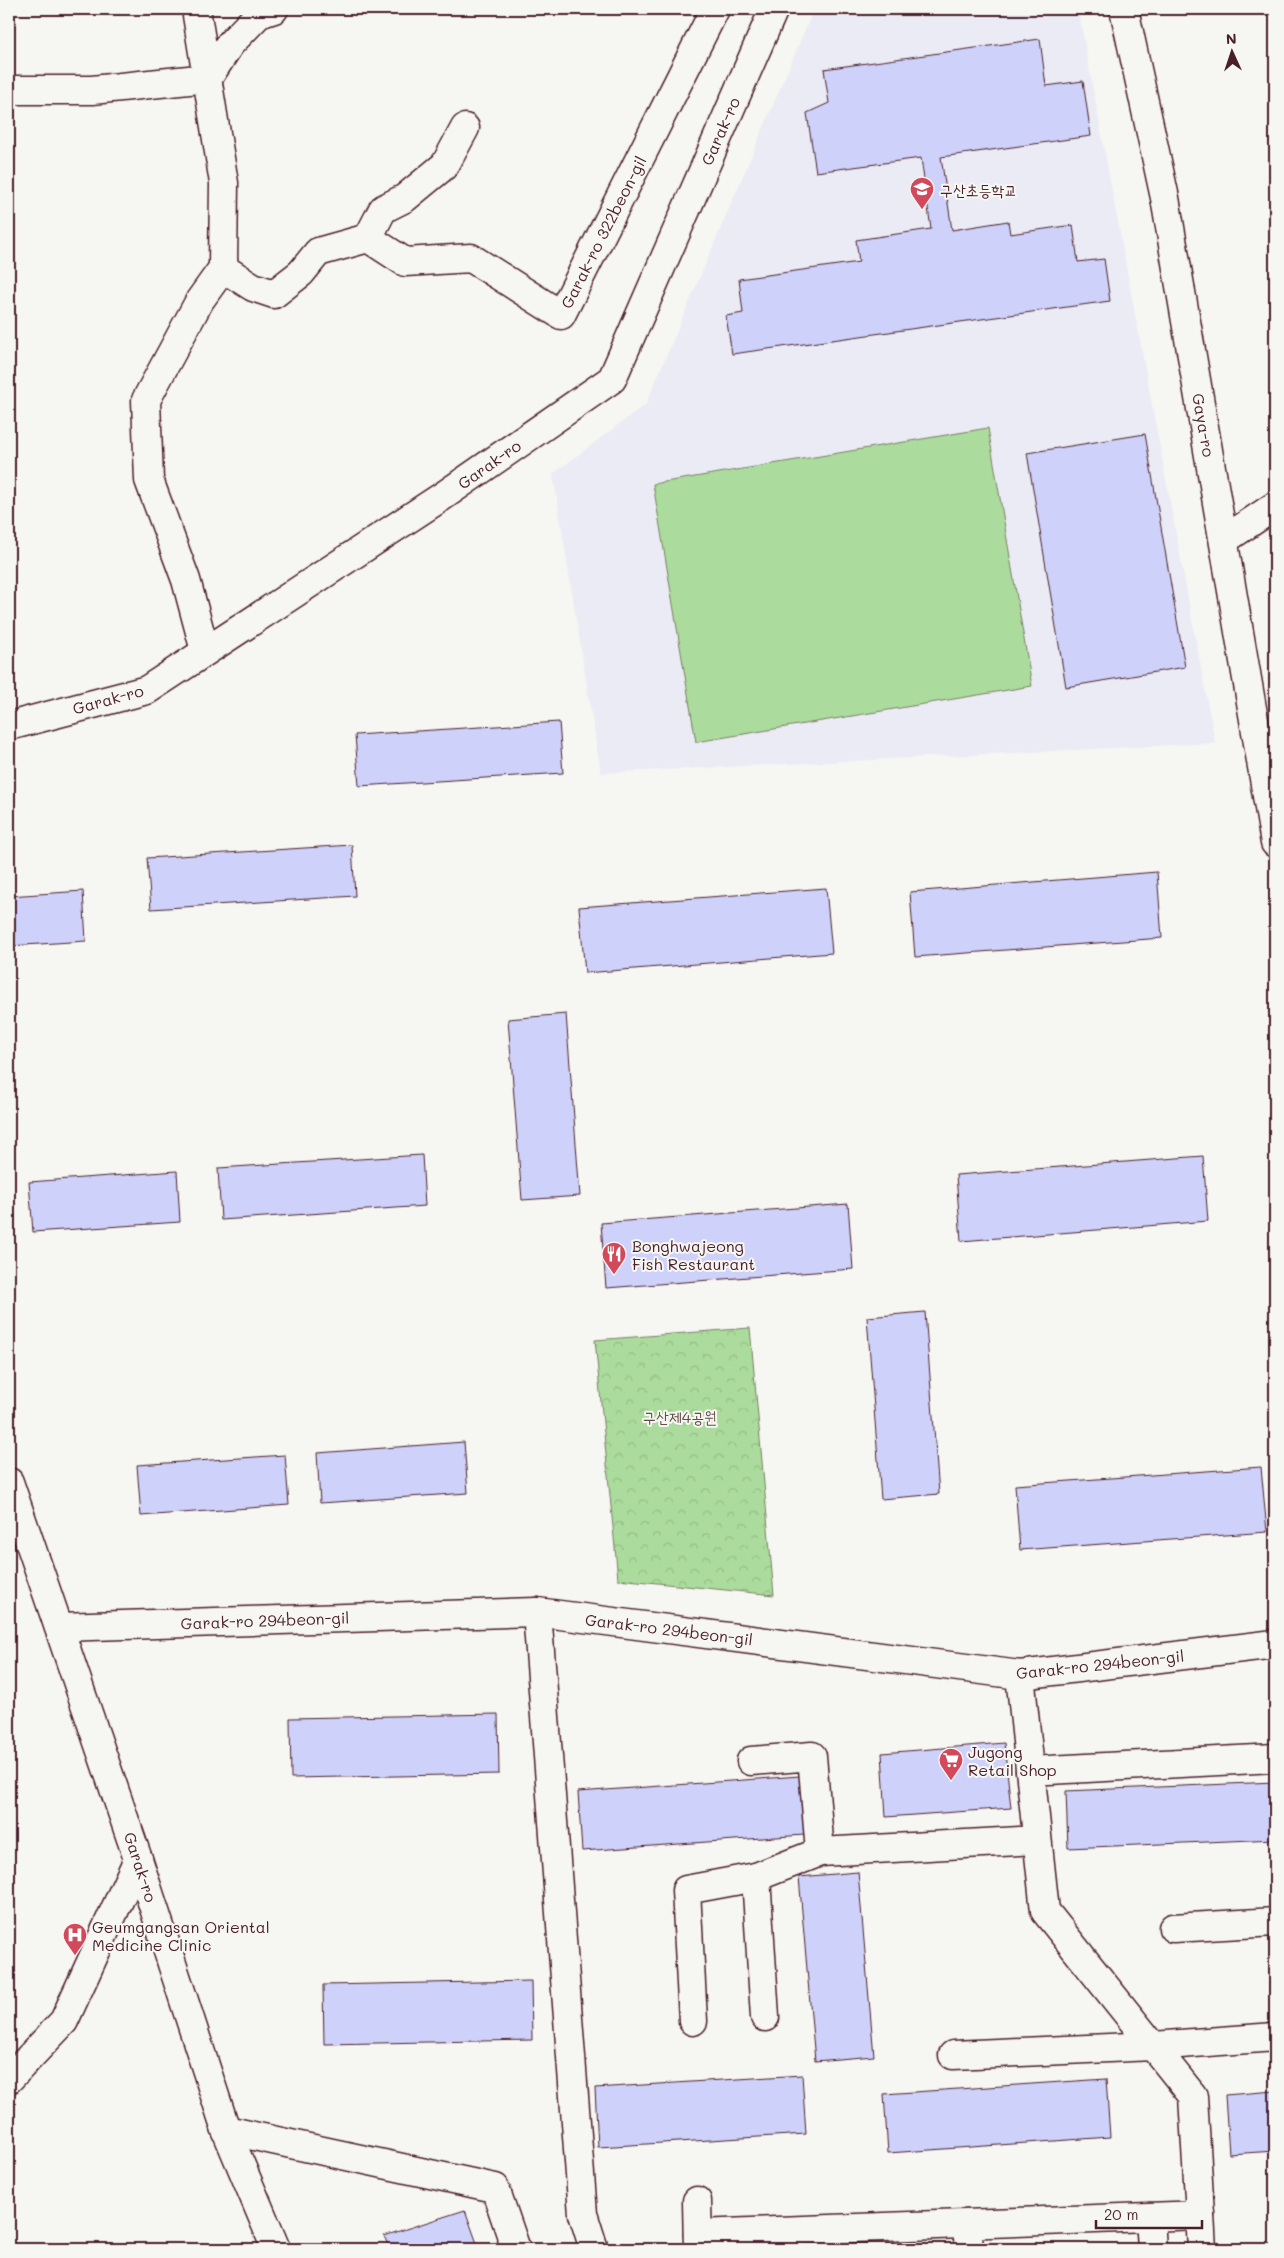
<svg xmlns="http://www.w3.org/2000/svg" width="1284" height="2258" viewBox="0 0 1284 2258" font-family="Mali,'Poor Story',sans-serif">
<style>
.built{fill:#eaebf4}
.grass{fill:#abdc9d;stroke:#7a7e64}
.park{fill:url(#park-crowns);stroke:#7a7e64}
.building{fill:#ced2fa;stroke:#4a1f2b}
.lines{fill:none;stroke-linecap:round;stroke-linejoin:round}
.minor-casing{stroke:#4a1f2b;stroke-width:31}
.major-casing{stroke:#4a1f2b;stroke-width:31}
.minor{stroke:#f6f6f2;stroke-width:28}
.major{stroke:#f6f6f2;stroke-width:28}
.labels{text-anchor:middle;dominant-baseline:central;stroke-width:4;stroke-linejoin:round;paint-order:stroke}
.street-label{font-size:16px;fill:#4a1f2b;stroke:#f6f6f2}
.poi-label{font-size:16px;fill:#4a1f2b;stroke:#f6f6f2;text-anchor:start}
.park-label{font-size:16px;fill:#624e48;stroke:#f6f6f2}
</style>
<defs>
<pattern id="park-crowns" width="20" height="18" patternUnits="userSpaceOnUse" patternTransform="scale(1.25)"><rect width="20" height="18" fill="#abdc9d"/><path d="M2 6a3 3 0 1 1 6 0M12 15a3 3 0 1 1 6 0" fill="none" stroke="#95bc87"/></pattern>
</defs>
<rect width="100%" height="100%" fill="#f6f6f2"/>
<filter id="ink" filterUnits="userSpaceOnUse"><feTurbulence type="fractalNoise" baseFrequency=".02" numOctaves="2"/><feDisplacementMap in="SourceGraphic" scale="10" xChannelSelector="R" yChannelSelector="G"/><feConvolveMatrix kernelMatrix="1 2 1 2 8 2 1 2 1" color-interpolation-filters="sRGB"/></filter>
<g filter="url(#ink)">
<polygon class="built" points="819,9 1078,9 1215,743 601,773 553,474 646,404 811,16"/>
<polygon class="grass" points="988,428 1032,686 696,742 653,484"/>
<polygon class="park" points="750,1328 774,1595 618,1579 595,1340"/>
<g class="building">
<polygon points="1040,39 1046,86 1083,81 1091,136 941,157 952,230 1008,221 1010,234 1073,225 1078,262 1104,259 1110,301 732,354 726,316 743,313 739,279 859,262 856,240 931,229 921,158 816,172 807,113 829,103 824,69"/>
<polygon points="1145,434 1185,667 1066,687 1027,453"/>
<polygon points="559,722 563,773 359,786 355,735"/>
<polygon points="352,845 355,896 151,909 147,858"/>
<polygon points="1157,872 1162,938 915,957 910,892"/>
<polygon points="826,888 832,953 585,973 579,907"/>
<polygon points="83,891 86,941 9,946 9,896"/>
<polygon points="566,1014 580,1196 522,1200 508,1019"/>
<polygon points="422,1155 425,1206 221,1220 218,1168"/>
<polygon points="1203,1156 1208,1221 961,1241 956,1175"/>
<polygon points="177,1171 180,1222 33,1232 29,1182"/>
<polygon points="848,1204 853,1269 606,1288 601,1223"/>
<polygon points="925,1312 939,1494 881,1499 867,1317"/>
<polygon points="464,1442 468,1493 320,1503 317,1453"/>
<polygon points="285,1455 289,1505 141,1516 137,1465"/>
<polygon points="1261,1467 1267,1532 1020,1550 1015,1485"/>
<polygon points="498,1714 499,1774 291,1778 290,1718"/>
<polygon points="1004,1743 1011,1808 886,1817 882,1753"/>
<polygon points="800,1776 804,1835 582,1851 578,1792"/>
<polygon points="1275,1782 1275,1839 1068,1848 1066,1791"/>
<polygon points="858,1872 874,2056 815,2061 799,1877"/>
<polygon points="531,1981 532,2040 324,2044 323,1985"/>
<polygon points="802,2075 806,2134 598,2147 595,2088"/>
<polygon points="1106,2079 1110,2137 888,2153 884,2094"/>
<polygon points="1275,2091 1275,2151 1229,2154 1225,2095"/>
<polygon points="465,2210 479,2249 390,2249 384,2236"/>
<polygon points="867,2245 867,2249 810,2249"/>
</g>
<g class="lines">
<defs>
<g id="minor">
<polyline points="196,9 224,183 223,268"/>
<polyline points="9,90 92,90 208,78 230,44 259,14 274,9"/>
<polyline points="368,238 383,209 405,198 445,165 465,128"/>
<polyline points="223,268 253,287 274,294 301,273 318,252 368,238 405,262 471,258 561,315 715,9"/>
<polyline points="1224,540 1275,506"/>
<polyline points="205,651 186,580 149,480 146,400 200,300 223,268"/>
<polyline points="9,726 147,690 443,496 612,379 774,9"/>
<polyline points="9,1482 138,1859 226,2130 276,2249"/>
<polyline points="537,1612 583,2214 594,2249"/>
<polyline points="59,1627 537,1612 1020,1675 1275,1644"/>
<polyline points="1020,1675 1045,1911 1193,2096 1202,2249"/>
<polyline points="751,1761 812,1756 820,1852 756,1877 765,2017"/>
<polyline points="1030,1771 1275,1758"/>
<polyline points="820,1852 1037,1840"/>
<polyline points="1173,1928 1275,1922"/>
<polyline points="693,2021 686,1890 756,1877"/>
<polyline points="953,2055 1153,2046 1275,2037"/>
<polyline points="9,2079 64,2021 138,1859"/>
<polyline points="226,2130 495,2188 516,2249"/>
<polyline points="697,2201 698,2249"/>
<polyline points="1150,2217 1152,2249"/>
<polyline points="967,2224 969,2249"/>
<polyline points="698,2234 1200,2215"/>
</g>
<polyline id="major" points="1124,9 1165,198 1275,843"/>
</defs>
<use href="#minor" class="minor-casing"/>
<use href="#major" class="major-casing"/>
<use href="#minor" class="minor"/>
<use href="#major" class="major"/>
</g>
</g>
<defs>
<symbol id="school-pin" viewBox="-11 -11 22 30"><path d="M0 17L-7.5 6A9.5 9.5 0 1 1 7.5 6Z" fill="#d1495b" stroke="#f6f6f2"/><path d="M0-5L7-2L0 1L-7-2ZM-4 1L0 2.5L4 1V4Q0 6-4 4Z" fill="#fff"/></symbol>
<symbol id="restaurant-pin" viewBox="-11 -11 22 30"><path d="M0 17L-7.5 6A9.5 9.5 0 1 1 7.5 6Z" fill="#d1495b" stroke="#f6f6f2"/><path d="M-5-6h1v4h1v-4h1v4h1v-4h1v5L-1.5 .5V6h-2V.5L-5-1ZM5-6V6H3V1.5H1.5Q1.5-4 5-6Z" fill="#fff"/></symbol>
<symbol id="supermarket-pin" viewBox="-11 -11 22 30"><path d="M0 17L-7.5 6A9.5 9.5 0 1 1 7.5 6Z" fill="#d1495b" stroke="#f6f6f2"/><path d="M-6-5.5h2.5l.6 2H6L4.5 2H-2.5L-4.4-4H-6ZM-1.5 3.2a1.3 1.3 0 1 0 .1 0ZM3 3.2a1.3 1.3 0 1 0 .1 0Z" fill="#fff"/></symbol>
<symbol id="hospital-pin" viewBox="-11 -11 22 30"><path d="M0 17L-7.5 6A9.5 9.5 0 1 1 7.5 6Z" fill="#d1495b" stroke="#f6f6f2"/><path d="M-5-5h3v3.5h4V-5h3V5h-3V1.5h-4V5h-3Z" fill="#fff"/></symbol>
</defs>
<g fill-rule="evenodd">
<use href="#school-pin" x="908" y="175" width="28" height="38"/>
<use href="#restaurant-pin" x="600" y="1240" width="28" height="38"/>
<use href="#supermarket-pin" x="937" y="1746" width="28" height="38"/>
<use href="#hospital-pin" x="61" y="1921" width="28" height="38"/>
</g>
<g class="labels">
<g class="street-label">
<text transform="translate(720 131) rotate(-66)">Garak-ro</text>
<text transform="translate(603 232) rotate(-63)">Garak-ro 322beon-gil</text>
<text transform="translate(1204 425) rotate(80)">Gaya-ro</text>
<text transform="translate(489 464) rotate(-35)">Garak-ro</text>
<text transform="translate(108 699) rotate(-15)">Garak-ro</text>
<text transform="translate(265 1620) rotate(-2)">Garak-ro 294beon-gil</text>
<text transform="translate(669 1629) rotate(7)">Garak-ro 294beon-gil</text>
<text transform="translate(1100 1664) rotate(-6)">Garak-ro 294beon-gil</text>
<text transform="translate(141 1867) rotate(72)">Garak-ro</text>
</g>
<g class="poi-label">
<text x="940" y="189">구산초등학교</text>
<text x="632" y="1245">Bonghwajeong<tspan x="632" dy="18">Fish Restaurant</tspan></text>
<text x="968" y="1751">Jugong<tspan x="968" dy="18">Retail Shop</tspan></text>
<text x="92" y="1926">Geumgangsan Oriental<tspan x="92" dy="18">Medicine Clinic</tspan></text>
</g>
<g class="park-label">
<text x="680" y="1416">구산제4공원</text>
</g>
</g>
<rect width="1284" height="2258" fill="none" stroke="#f6f6f2" stroke-width="30"/>
<rect x="15" y="15" width="1254" height="2228" fill="none" stroke="#4a1f2b" stroke-width="2" filter="url(#ink)"/>
<g transform="translate(1232 52) rotate(357)" stroke="#f6f6f2" stroke-width="4" paint-order="stroke">
<path d="M0-4L9 19L0 12L-9 19Z" fill="#4a1f2b"/>
<text y="-8" font-size="14" font-weight="bold" text-anchor="middle" fill="#4a1f2b">N</text>
</g>
<path d="M1096 2220v8h106v-8" fill="none" stroke="#4a1f2b" stroke-width="2.5"/>
<text x="1104" y="2220" font-size="15" fill="#4a1f2b" stroke="#f6f6f2" stroke-width="4" paint-order="stroke">20 m</text>
</svg>
